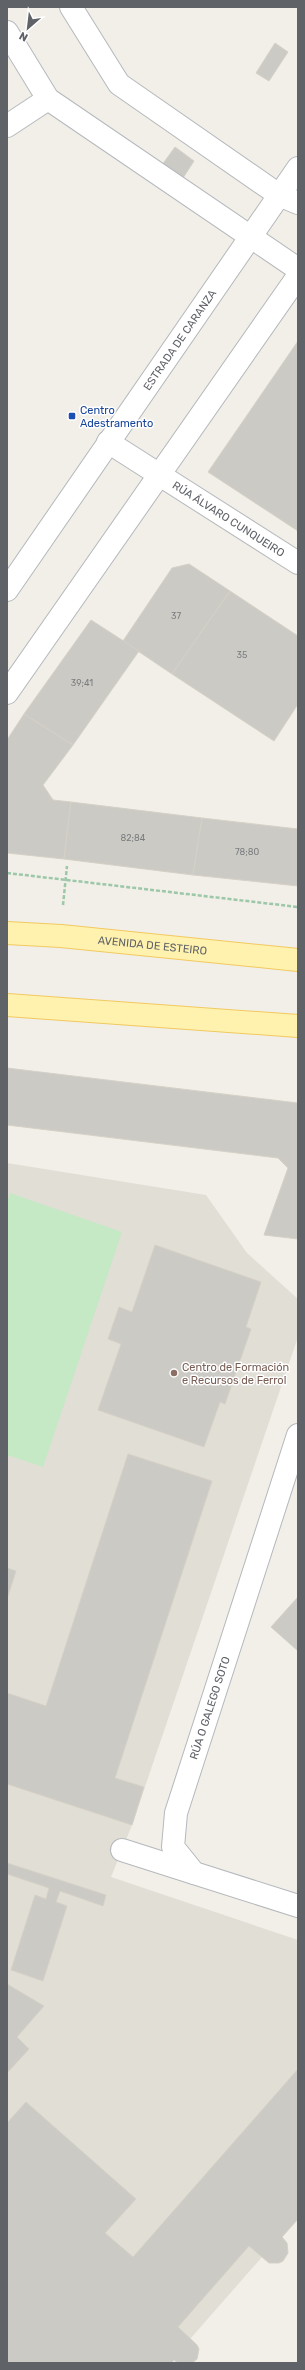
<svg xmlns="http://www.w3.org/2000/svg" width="305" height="2370" viewBox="0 0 305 2370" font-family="Rubik,sans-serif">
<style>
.education{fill:#e1ded6}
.green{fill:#c5e8c5}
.building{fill:#cccac5;stroke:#d6d1c6}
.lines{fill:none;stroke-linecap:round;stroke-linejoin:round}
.minor-casing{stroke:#b5b8bc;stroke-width:24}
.major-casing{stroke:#f2c960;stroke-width:24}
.path{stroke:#9cc7a9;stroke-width:2.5;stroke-dasharray:4 2;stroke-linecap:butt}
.minor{stroke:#fff;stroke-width:22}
.major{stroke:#fff2af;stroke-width:22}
.transit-dot{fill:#1a4fb4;stroke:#fff;stroke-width:1.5}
.education-dot{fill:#8d6e63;stroke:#fff;stroke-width:1.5}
.labels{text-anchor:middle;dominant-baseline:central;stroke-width:3;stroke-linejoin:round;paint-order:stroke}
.number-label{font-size:9px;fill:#7a7d7f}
.street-label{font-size:11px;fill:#5f6368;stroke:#fff}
.transit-label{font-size:11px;fill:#164399;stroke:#fff;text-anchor:start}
.education-label{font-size:11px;fill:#785e54;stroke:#fff;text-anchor:start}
</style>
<rect width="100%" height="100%" fill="#f1efe8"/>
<polygon class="education" points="7,1163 206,1195 247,1253 298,1299 298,1337 132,1825 111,1877 298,1940 298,2216 169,2363 7,2363"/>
<polygon class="green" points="10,1193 122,1232 43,1467 7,1455 7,1202"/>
<g class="building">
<polygon points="275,43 288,52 269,81 256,73"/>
<polygon points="175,147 194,161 183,178 162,165"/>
<polygon points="298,341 298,531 208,472"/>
<polygon points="189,564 230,591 172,674 123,641 172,568"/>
<polygon points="230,591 298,636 298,704 274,741 172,674"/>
<polygon points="91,620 139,651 73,745 24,714"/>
<polygon points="24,714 73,745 43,785 53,800 71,802 64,859 7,853 7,740"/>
<polygon points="71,802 202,818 193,875 64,859"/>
<polygon points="202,818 298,829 298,886 193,875"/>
<polygon points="7,1068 298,1103 298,1239 264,1235 288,1168 278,1158 7,1125"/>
<polygon points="155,1245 261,1282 246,1327 251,1329 225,1404 220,1402 204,1447 98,1410 121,1344 108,1339 119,1307 132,1312"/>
<polygon points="128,1454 212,1481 115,1778 144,1787 132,1825 7,1784 7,1693 46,1706"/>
<polygon points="7,1568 16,1571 7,1599"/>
<polygon points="298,1597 298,1651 271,1627"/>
<polygon points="7,1863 106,1895 103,1906 60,1891 56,1902 67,1906 43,1981 11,1970 35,1895 46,1899 49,1888 7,1874"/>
<polygon points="7,1984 44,2006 17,2037 29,2049 7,2073"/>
<polygon points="298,2069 298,2219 282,2237 287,2243 288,2253 283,2261 279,2263 269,2263 249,2246 178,2327 197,2345 199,2349 197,2359 192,2363 178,2363 174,2360 171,2363 7,2363 7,2123 26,2102 136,2199 105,2233 133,2257"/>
</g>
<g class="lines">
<defs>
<g id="minor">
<polyline points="71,7 119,84 279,195 298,203"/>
<polyline points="7,32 48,99 298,269"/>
<polyline points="7,126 48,99"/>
<path id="s1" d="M108,442l190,121"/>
<path id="s2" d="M7,590l291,-422"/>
<polyline points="7,693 298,276"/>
<polyline points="298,1435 176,1813 173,1847 194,1873 298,1906"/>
<polyline points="122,1850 194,1873"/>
</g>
<g id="major">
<path id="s3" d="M7,933l54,3 237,24"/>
<polyline points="7,1005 298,1026"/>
</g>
</defs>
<use href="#minor" class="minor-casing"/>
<use href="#major" class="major-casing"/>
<g class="path">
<polyline points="7,873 298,907"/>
<polyline points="63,905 67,866"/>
</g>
<use href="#minor" class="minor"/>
<use href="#major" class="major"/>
</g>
<rect class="transit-dot" x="68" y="412" width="8" height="8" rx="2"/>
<circle class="education-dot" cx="174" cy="1373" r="4"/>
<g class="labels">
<g class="number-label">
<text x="176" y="616">37</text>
<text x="242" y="655">35</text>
<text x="82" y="683">39;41</text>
<text x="133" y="838">82;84</text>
<text x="247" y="852">78;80</text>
</g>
<g class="street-label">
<text stroke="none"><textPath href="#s2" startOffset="304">ESTRADA DE CARANZA</textPath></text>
<text stroke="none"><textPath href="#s1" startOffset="143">RÚA ÁLVARO CUNQUEIRO</textPath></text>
<text stroke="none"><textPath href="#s3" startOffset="146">AVENIDA DE ESTEIRO</textPath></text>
<text transform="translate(210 1708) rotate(-72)">RÚA O GALEGO SOTO</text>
</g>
<g class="transit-label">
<text x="80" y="410">Centro<tspan x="80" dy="13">Adestramento</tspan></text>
</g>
<g class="education-label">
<text x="182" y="1367">Centro de Formación<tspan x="182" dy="13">e Recursos de Ferrol</tspan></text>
</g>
</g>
<rect width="305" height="2370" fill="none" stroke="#5f6368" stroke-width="16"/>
<g transform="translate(28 28) rotate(208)" stroke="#ffffff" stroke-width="3" paint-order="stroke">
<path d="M0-3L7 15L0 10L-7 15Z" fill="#5f6368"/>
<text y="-6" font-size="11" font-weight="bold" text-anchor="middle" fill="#5f6368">N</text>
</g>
</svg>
